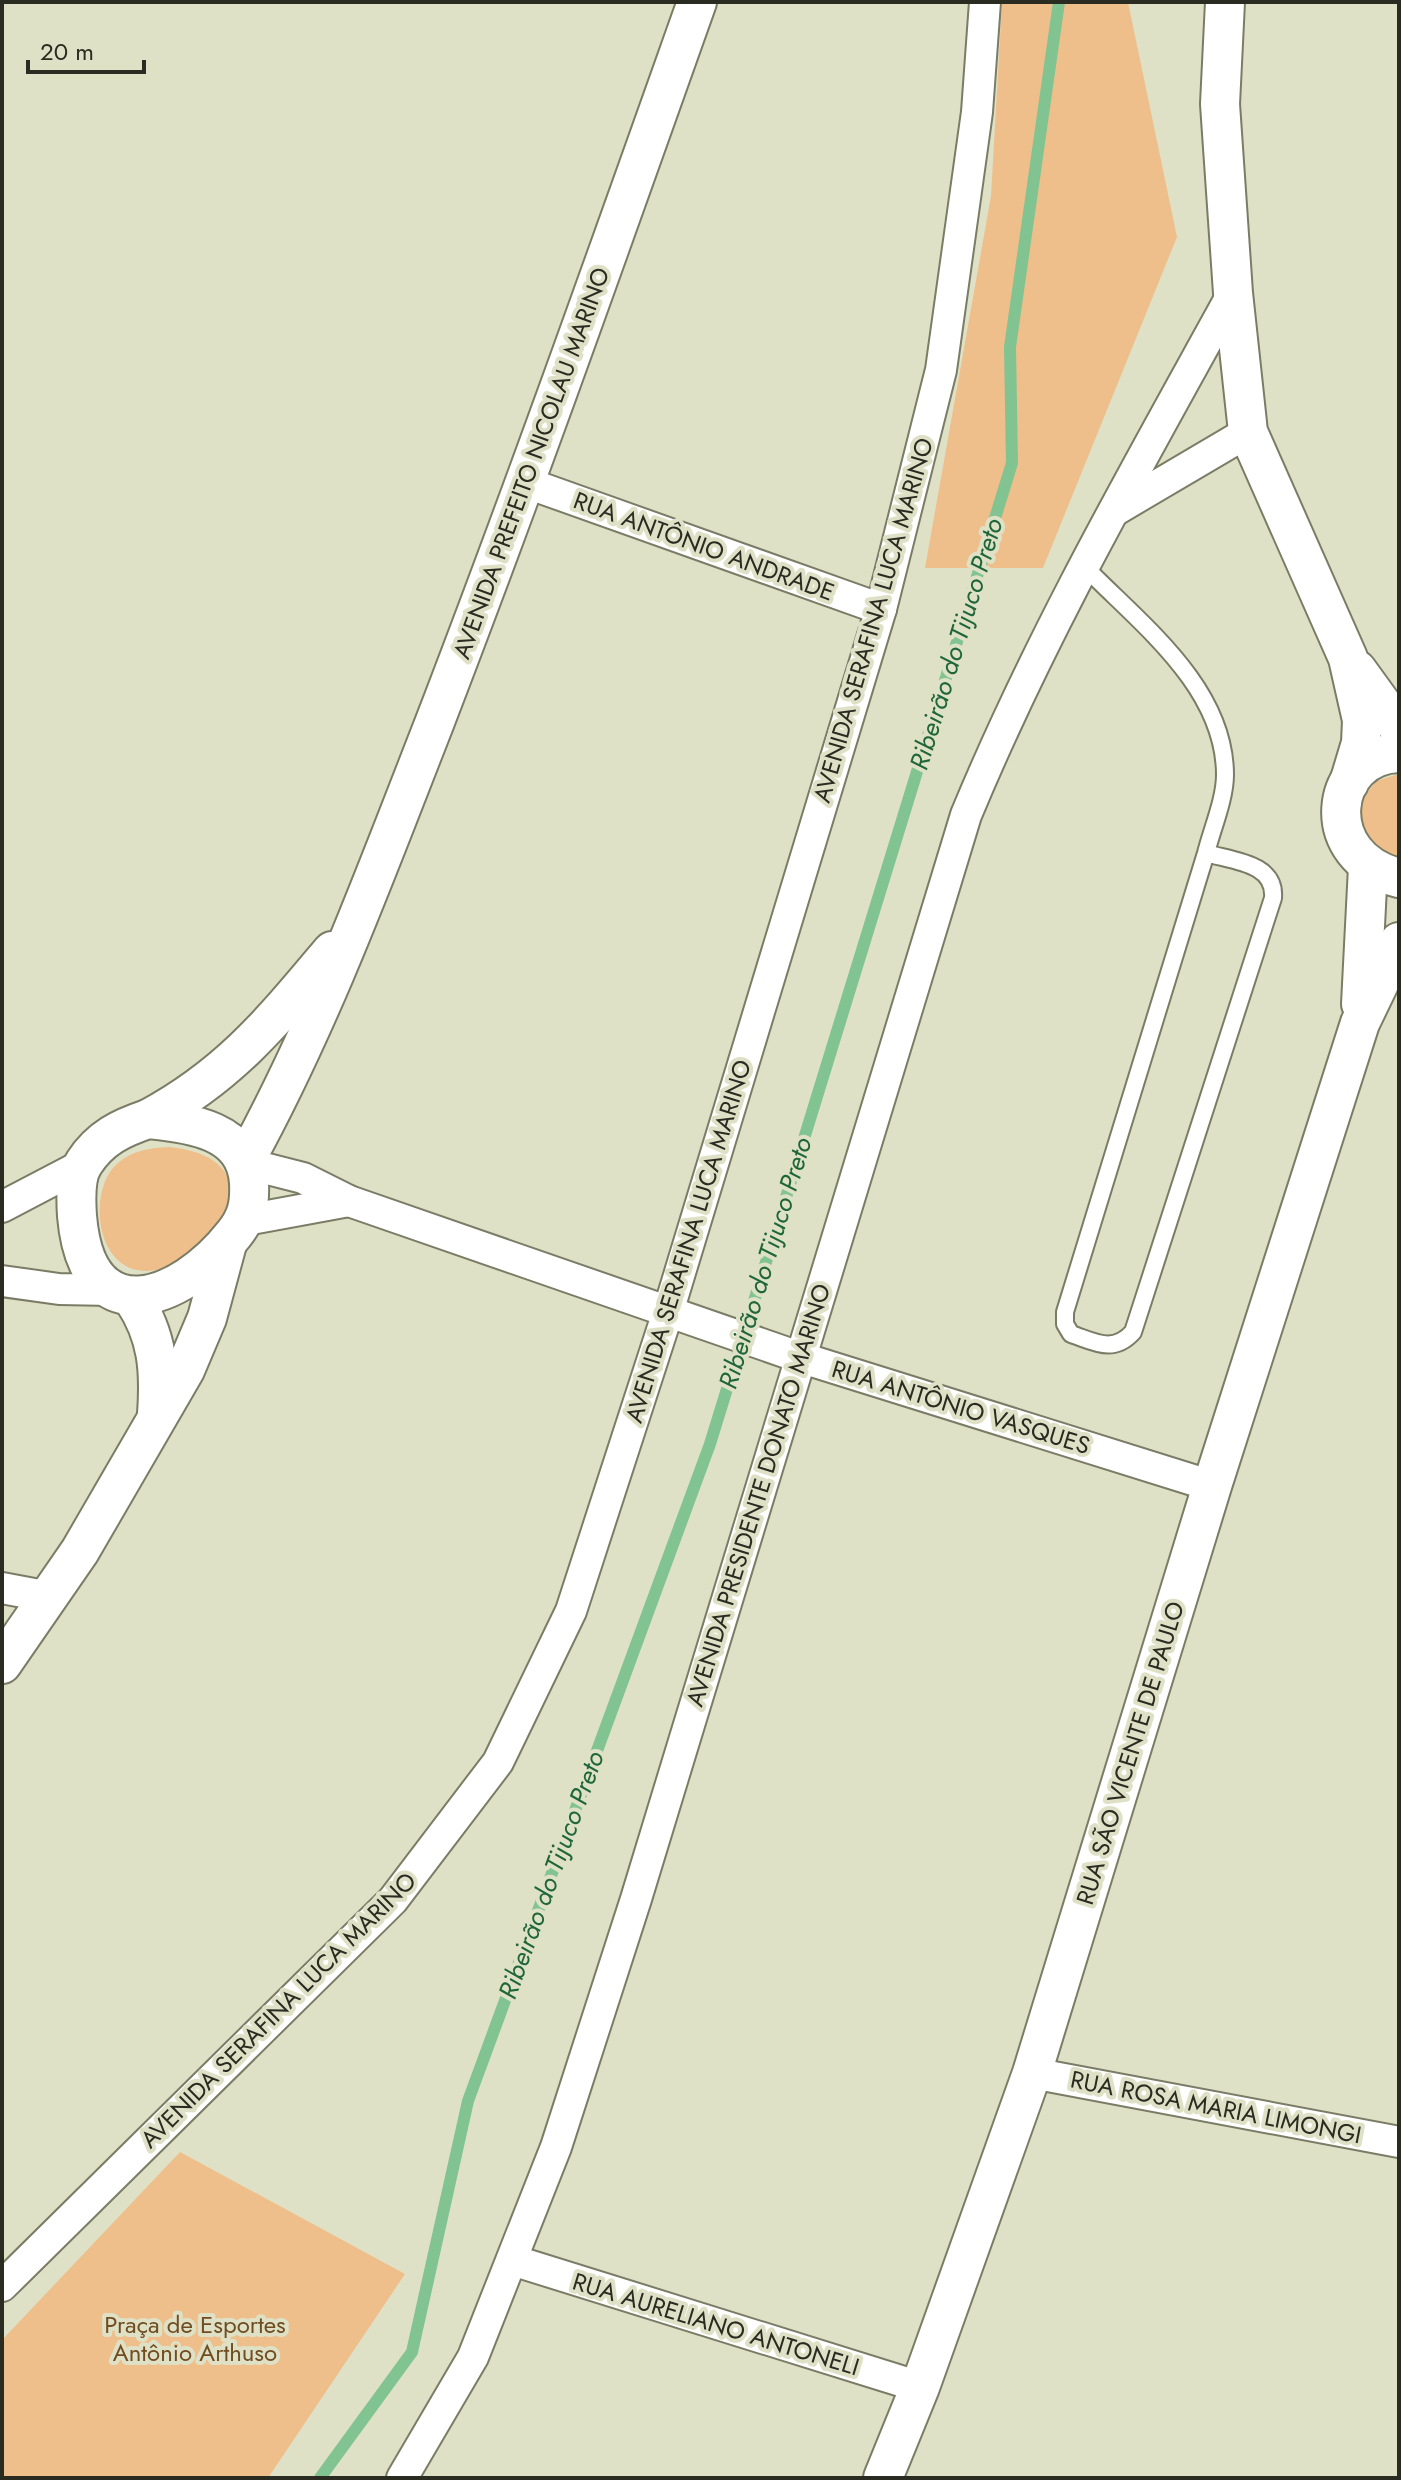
<svg xmlns="http://www.w3.org/2000/svg" width="1401" height="2480" viewBox="0 0 1401 2480" font-family="Jost,sans-serif">
<style>
.green{fill:#eebf8b}
.lines{fill:none;stroke-linecap:round;stroke-linejoin:round}
.stream{stroke:#81c391;stroke-width:12}
.service-casing{stroke:#7b7c66;stroke-width:20}
.minor-casing{stroke:#7b7c66;stroke-width:34}
.tertiary-casing{stroke:#7b7c66;stroke-width:42}
.service{stroke:#fff;stroke-width:16}
.minor{stroke:#fff;stroke-width:30}
.tertiary{stroke:#fff;stroke-width:38}
.labels{text-anchor:middle;dominant-baseline:central;stroke-width:8;stroke-linejoin:round;paint-order:stroke}
.street-label{font-size:24px;fill:#2a2b21;stroke:#dfe1c7}
.park-label{font-size:24px;fill:#704c20;stroke:#dfe1c7}
.water-label{font-size:26px;font-style:italic;fill:#1f6638;stroke:#dfe1c7}
</style>
<rect width="100%" height="100%" fill="#dfe1c7"/>
<g class="green">
<polygon points="1002,2 1128,2 1177,237 1043,568 925,568 991,196"/>
<polygon points="1399,774 1399,863 1367,848 1358,805 1376,781"/>
<path d="M169,1147c123,13 31,126 -25,124 -48,-2 -55,-75 -31,-103 15,-17 35,-20 56,-21z"/>
<polygon points="180,2152 405,2274 268,2478 2,2478 2,2340"/>
</g>
<g class="lines">
<polyline class="stream" points="320,2478 412,2352 468,2101 710,1444 1012,463 1010,347 1059,2"/>
<defs>
<path id="service" d="M1083,565c56,58 142,121 142,210 0,24 -13,54 -19,78l-141,459v12l6,10c24,8 42,20 62,-2l140,-434c3,-35 -40,-37 -67,-45"/>
<g id="minor">
<polyline points="527,483 881,609"/>
<polyline points="1114,511 1248,432"/>
<polyline points="248,1164 303,1178 349,1201 799,1357 1212,1486"/>
<polyline points="2,1207 82,1165"/>
<polyline points="246,1220 349,1201"/>
<polyline points="2,1281 59,1289 112,1290"/>
<polyline points="2,1588 50,1597"/>
<polyline points="1032,2073 1399,2142"/>
<polyline points="512,2260 920,2387"/>
<polyline points="2,2286 393,1900 498,1762 571,1611 668,1312 881,609 941,370 977,112 985,2"/>
<path d="M402,2478l71,-121 83,-210 80,-248 330,-1084c75,-181 173,-351 267,-522"/>
</g>
<g id="tertiary">
<polyline points="1225,2 1220,104 1233,293 1248,432 1348,658 1362,720 1361,743 1349,783"/>
<polyline points="1357,670 1399,728"/>
<path d="M1399,753c-71,2 -83,105 0,125"/>
<polyline points="1361,1004 1368,867"/>
<path d="M148,1119c43,4 98,11 101,64 1,21 -2,35 -15,51 -54,69 -147,101 -157,-18 -1,-15 -2,-40 7,-53 16,-25 37,-35 64,-44z"/>
<path d="M148,1119c82,-44 125,-98 184,-168"/>
<path d="M246,1159c76,-139 130,-287 188,-435 92,-239 177,-480 263,-722"/>
<path d="M133,1299c25,37 27,72 24,115"/>
<polyline points="2,1664 80,1551 185,1370 207,1318 227,1244"/>
<polyline points="883,2478 920,2387 1032,2073 1212,1486 1360,1023 1399,942"/>
</g>
</defs>
<use href="#service" class="service-casing"/>
<use href="#minor" class="minor-casing"/>
<use href="#tertiary" class="tertiary-casing"/>
<use href="#service" class="service"/>
<use href="#minor" class="minor"/>
<use href="#tertiary" class="tertiary"/>
</g>
<g class="labels">
<g class="street-label">
<text transform="translate(531 463) rotate(-70)">AVENIDA PREFEITO NICOLAU MARINO</text>
<text transform="translate(704 546) rotate(20)">RUA ANTÔNIO ANDRADE</text>
<text transform="translate(873 620) rotate(-74)">AVENIDA SERAFINA LUCA MARINO</text>
<text transform="translate(688 1241) rotate(-73)">AVENIDA SERAFINA LUCA MARINO</text>
<text transform="translate(961 1407) rotate(17)">RUA ANTÔNIO VASQUES</text>
<text transform="translate(758 1495) rotate(-73)">AVENIDA PRESIDENTE DONATO MARINO</text>
<text transform="translate(1130 1753) rotate(-73)">RUA SÃO VICENTE DE PAULO</text>
<text transform="translate(278 2010) rotate(-45)">AVENIDA SERAFINA LUCA MARINO</text>
<text transform="translate(1216 2107) rotate(11)">RUA ROSA MARIA LIMONGI</text>
<text transform="translate(716 2324) rotate(17)">RUA AURELIANO ANTONELI</text>
</g>
<g class="park-label">
<text x="195" y="2324">Praça de Esportes<tspan x="195" dy="28">Antônio Arthuso</tspan></text>
</g>
<g class="water-label">
<text transform="translate(956 644) rotate(-73)">Ribeirão do Tijuco Preto</text>
<text transform="translate(765 1263) rotate(-73)">Ribeirão do Tijuco Preto</text>
<text transform="translate(551 1875) rotate(-70)">Ribeirão do Tijuco Preto</text>
</g>
</g>
<rect width="1401" height="2480" fill="none" stroke="#2a2b21" stroke-width="8"/>
<path d="M28 60v12h116v-12" fill="none" stroke="#2a2b21" stroke-width="4"/>
<text x="40" y="60" font-size="24" fill="#2a2b21" stroke="#dfe1c7" stroke-width="6" paint-order="stroke">20 m</text>
</svg>
